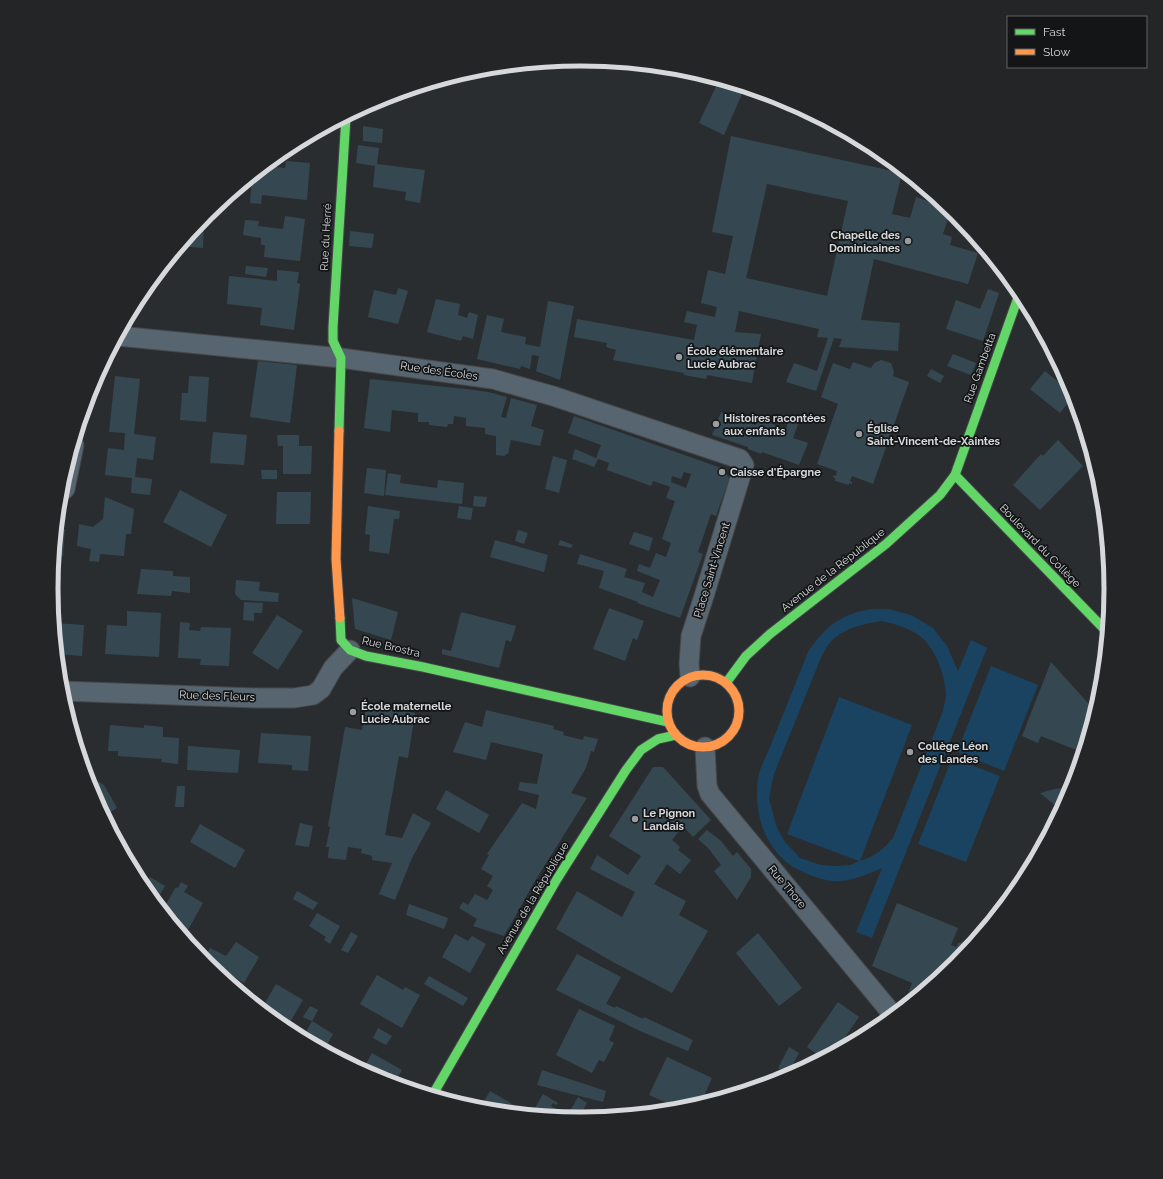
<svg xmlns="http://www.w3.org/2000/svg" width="1163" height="1179" viewBox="0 0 1163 1179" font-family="Raleway,sans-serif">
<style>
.green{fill:#1a4361;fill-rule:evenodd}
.building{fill:#354851;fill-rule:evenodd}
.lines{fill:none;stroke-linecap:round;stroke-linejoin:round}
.street-casing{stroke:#46484a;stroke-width:21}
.fast-casing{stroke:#46484a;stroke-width:11}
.slow-casing{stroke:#46484a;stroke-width:11}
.street{stroke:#576570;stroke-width:19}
.fast{stroke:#63d668;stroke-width:9}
.slow{stroke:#ff974d;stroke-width:9}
.poi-dot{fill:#9a9c9f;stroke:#131516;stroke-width:1.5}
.labels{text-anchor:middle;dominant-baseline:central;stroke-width:3.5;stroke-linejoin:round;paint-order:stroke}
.poi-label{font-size:11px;font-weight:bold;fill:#d6d8db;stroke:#131516;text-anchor:start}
.street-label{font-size:11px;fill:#d6d8db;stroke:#131516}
.rim{fill:none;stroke:#d6d8db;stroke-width:5}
</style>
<rect width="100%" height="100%" fill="#2a2d2f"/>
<g class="green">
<path d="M872,609h16l23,6 22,13 14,18 11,25 13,-31 16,8 -115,290 -16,-6 26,-64c-34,15 -49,19 -83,2 -33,-16 -46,-56 -41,-91 1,-11 10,-26 14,-37 12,-30 24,-60 36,-90 18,-26 32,-38 64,-43zM882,621c12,3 24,6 35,13 18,12 27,38 29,59 0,5 -2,12 -3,18l-50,127c-9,11 -19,19 -33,23l52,-136 -73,-28 -52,137 72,27 -9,4 -16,1 -13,-1 -21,-7 -15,-16 -8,-14 -8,-29 2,-12 3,-13 46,-114c3,-5 5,-12 9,-16 13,-16 34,-20 53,-23z"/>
<polygon points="991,666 1038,685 1004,771 957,752"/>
<polygon points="952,758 1000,776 966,862 918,844"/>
</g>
<g class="building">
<polygon points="719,80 745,87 724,135 699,123"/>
<polygon points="363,126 383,129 382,143 363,141"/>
<path d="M731,136l171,37 -10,41 18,4 6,-21 35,12 -8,25 9,3 -2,8 28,8 -10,31 -94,-25 -13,61 39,3 -2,28 -59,-4 3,-8 -8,-1 -18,53 -30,-9 8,-19 23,8 11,-33 -11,-1 2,-8 -80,-18 -4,21 26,2 -9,49 -45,-8 -1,4 -22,-4v-2l-71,-13 3,-10 -10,-3 1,-4 -33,-6 3,-18 117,21 3,-15 -13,-3 3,-11 28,6 2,-10 -16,-4 7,-33 17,4 8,-38 -21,-4zM767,184l81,17 -21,95 -81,-18z"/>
<polygon points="358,145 379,148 377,164 425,170 420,203 405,200 406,192 373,187 375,166 356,163"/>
<polygon points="286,161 310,163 307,200 262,195 261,204 250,203 252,177 255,175 263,176 264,167 267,164 276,165 276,167 285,168"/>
<polygon points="285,216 305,219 300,261 264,257 265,245 261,245 261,238 243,235 245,220 259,221 258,226 283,229"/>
<polygon points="204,217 203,248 180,246"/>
<polygon points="350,231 374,234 372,248 349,246"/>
<polygon points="246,266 268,268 266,277 245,274"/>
<polygon points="277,270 299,272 297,283 300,284 294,330 260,325 262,308 227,304 229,276 277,281"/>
<polygon points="398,288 408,291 398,324 368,317 374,290 396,295"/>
<polygon points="988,289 999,293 983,341 946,329 956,300 980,309"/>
<polygon points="436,299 460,304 458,315 467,318 469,312 478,315 473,339 463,336 461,341 427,332"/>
<polygon points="548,301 574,306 560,380 536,371 539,356 532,355 530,369 521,366 520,369 477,359 487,315 504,319 501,332 526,337 525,344 540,347"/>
<polygon points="953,354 976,363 971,375 947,366"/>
<polygon points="881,360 891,363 894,372 893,376 909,382 873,484 852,476 850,481 852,482 852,484 849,483 849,485 835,481 835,478 833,477 834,475 836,476 837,471 817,464 838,404 821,397 833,363 850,369 853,362 871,368 874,363"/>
<polygon points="258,361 297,365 290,423 250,417"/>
<polygon points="931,369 944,376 940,383 927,376"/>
<polygon points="1045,371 1074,395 1060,413 1030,389"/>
<polygon points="115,376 140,379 134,434 156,437 153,460 137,458 135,477 152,479 150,495 131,493 132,478 105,475 108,448 124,450 125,433 109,432"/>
<polygon points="189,376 209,377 206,422 180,420 182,393 188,393"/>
<polygon points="370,379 475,390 488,392 507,397 501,417 506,418 511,398 537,405 531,426 544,430 540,446 511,440 508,454 506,454 505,456 496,455 496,436 485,434 485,428 466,426 466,418 454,416 453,424 448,424 447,427 429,425 429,422 418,422 418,413 392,410 390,432 364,428"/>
<polygon points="721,412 755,425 759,419 786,429 790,416 800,419 793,438 808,443 799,465 762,452 761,454 748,449 748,447 712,435"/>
<path d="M574,416l150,53 5,10 -13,37 -5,-2 -13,38 5,2 -23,64 -43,-15 1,-1 -39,-14 5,-17 -27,-7 3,-10 47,15 -3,8 21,6 -3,9 11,5 7,-17 -23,-9 2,-7 11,4 6,-15 10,4 5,-14 -9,-4 13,-38 -9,-3 4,-11 -2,-1 -15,-5 -2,5 -44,-16 2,-7 -11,-4 -4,8 -22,-8 3,-10 21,9 5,-13 -33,-12zM684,472l7,2 -5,14 -15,-6 1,-6 9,3z"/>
<polygon points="213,432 247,435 244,465 210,463"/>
<polygon points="277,435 299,435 299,446 312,446 311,474 283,474 283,446 278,446"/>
<polygon points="1058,440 1083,466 1040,510 1013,485 1041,454 1043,456"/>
<polygon points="1092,454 1096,467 1097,470 1086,462"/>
<polygon points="553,456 567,460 559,493 545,489"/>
<polygon points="367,468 386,470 384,496 364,493"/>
<polygon points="261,470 277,470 277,479 262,479"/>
<polygon points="388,473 401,475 400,483 437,488 438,480 464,483 462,504 385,495"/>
<polygon points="180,490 227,515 211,547 163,522"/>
<polygon points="277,492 311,492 310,524 276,524"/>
<polygon points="474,496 487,497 485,507 473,506"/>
<polygon points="105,497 134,509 131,534 126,534 124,556 100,554 99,562 89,561 91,549 77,546 79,524 93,527 103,519"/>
<polygon points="368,506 400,511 399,519 394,519 389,554 369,551 370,535 365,534"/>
<polygon points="459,506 473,508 471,520 457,518"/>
<polygon points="57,528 65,529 63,556 61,556 59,566 53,566"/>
<polygon points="518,530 528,533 524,544 515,541"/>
<polygon points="634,532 653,538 649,551 629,544"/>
<polygon points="495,540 548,555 544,572 490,557"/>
<polygon points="560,540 573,545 571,548 558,545"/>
<polygon points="141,569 173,571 173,576 190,577 190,593 172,591 171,596 137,594"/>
<polygon points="236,580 260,582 259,591 279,593 278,602 241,600 235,594"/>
<polygon points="352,598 398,612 391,640 355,629"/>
<polygon points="244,602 263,603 262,613 254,613 254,621 243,620"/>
<polygon points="609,608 644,621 637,640 633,638 625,661 593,649"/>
<polygon points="127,611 161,613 159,657 105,654 107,625 127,626"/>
<polygon points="461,612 516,626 511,642 506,640 499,668 442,654 442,649 451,651"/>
<polygon points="277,615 303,631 278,670 252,653"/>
<polygon points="180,622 190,623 189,630 200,631 201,627 231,628 229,666 200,665 201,659 178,658"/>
<polygon points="54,623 84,625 82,656 57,654"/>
<polygon points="1051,662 1096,712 1084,753 1041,736 1038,743 1022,736"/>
<polygon points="367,703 381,706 381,707 415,713 408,758 399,756 385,835 402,838 413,813 431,823 412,858 395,900 379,894 392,863 372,860 372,856 361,853 362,849 348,847 346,860 328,858 329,847 326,847 330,827 328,826 345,727 362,730"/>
<polygon points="486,710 554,726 553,729 564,732 563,735 583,740 584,736 598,739 594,752 591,751 586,768 571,793 587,798 535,881 504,936 473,926 477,919 459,908 463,902 468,905 475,894 487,900 493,890 487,886 493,876 481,869 489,855 487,854 522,803 536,809 539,795 518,790 520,782 537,784 543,754 491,742 486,760 453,752 465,722 482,727"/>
<polygon points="110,725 144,728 144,725 163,727 163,737 179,738 178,764 161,762 162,759 118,756 118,751 108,751"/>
<polygon points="261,733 311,736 308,771 292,770 292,765 258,763"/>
<polygon points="188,746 240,750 238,773 187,770"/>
<polygon points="653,767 663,767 711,820 693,837 683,826 672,840 680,847 678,850 691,860 680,874 667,864 654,884 686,901 679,915 708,931 672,993 613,962 556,929 577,891 622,917 635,892 590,869 597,855 628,875 641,856 609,836"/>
<polygon points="86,774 104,785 117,808 104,816 91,792"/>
<polygon points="177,786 185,786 184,807 175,807"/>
<polygon points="1073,787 1062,811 1040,793 1055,789"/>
<polygon points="446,790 489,815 479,833 436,809"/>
<polygon points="300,823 313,826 309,847 295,845"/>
<polygon points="200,824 245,850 235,868 190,842"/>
<polygon points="707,830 721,841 733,856 737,852 751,869 751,877 737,900 714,871 721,865 709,849 698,839"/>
<polygon points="1039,840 1045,842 1021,887 1020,886"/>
<polygon points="150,877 165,886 156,902 144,888"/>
<polygon points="181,882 188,886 184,892 203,903 184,937 162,911 176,887 178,888"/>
<polygon points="297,891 318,903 313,910 293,899"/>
<polygon points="897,903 958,928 951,945 957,947 958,943 966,941 973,944 956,965 906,1006 904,1005 912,983 872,966"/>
<polygon points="409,904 448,918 444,929 406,915"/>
<polygon points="317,913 340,926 330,944 324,940 326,937 309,926"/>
<polygon points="988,916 994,919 981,935 980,935"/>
<polygon points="351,932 358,936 348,953 341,950"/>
<polygon points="758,933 802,988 779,1006 736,953"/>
<polygon points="455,934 468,941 472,936 486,944 470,973 442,957"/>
<polygon points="236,942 259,957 244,983 231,975 228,982 206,964 197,953 205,957 210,948 226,956"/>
<polygon points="577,954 621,977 606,1004 615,1008 616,1006 643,1019 644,1017 693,1040 688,1051 640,1031 556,990"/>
<polygon points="377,975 403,990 405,987 420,995 402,1028 360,1004"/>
<polygon points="429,976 468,998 463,1006 424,984"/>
<polygon points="276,984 303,1000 286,1029 261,1010"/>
<polygon points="838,1002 859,1017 834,1053 810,1066 818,1055 807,1047"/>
<polygon points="310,1006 318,1010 312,1021 333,1034 324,1050 302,1039 312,1021 303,1017"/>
<polygon points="579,1009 615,1026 609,1040 614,1043 604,1062 599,1060 592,1073 556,1055"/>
<polygon points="378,1028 392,1036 386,1045 373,1038"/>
<polygon points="789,1047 799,1053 788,1074 778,1068"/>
<polygon points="372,1053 402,1070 394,1083 388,1079 387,1082 378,1080 362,1071"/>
<polygon points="667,1057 712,1078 700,1105 683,1110 649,1095"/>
<polygon points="542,1070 606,1091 603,1102 537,1085"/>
<polygon points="779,1070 790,1077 772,1084"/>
<polygon points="490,1091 517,1107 514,1111 510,1110 509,1113 479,1110"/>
<polygon points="543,1094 558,1103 556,1105 553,1103 551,1106 559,1110 557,1114 560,1116 559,1118 531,1115"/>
<polygon points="578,1097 587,1103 578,1120 568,1114"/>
</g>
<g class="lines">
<defs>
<g id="street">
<polyline points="118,336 341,358 493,379 553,396 740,459 744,465 704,596 691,636 689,664 690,677"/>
<polyline points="65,489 74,445"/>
<polyline points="61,691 258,698 294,698 313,695 321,689 333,668 350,650"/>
<polyline points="705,747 707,786 710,794 894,1016"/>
</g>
<g id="fast">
<polyline points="339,431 341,358 333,341 333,327 346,117"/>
<polyline points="955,475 1108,633"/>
<polyline points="340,618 341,640 350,650 366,656 423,667 668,722"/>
<polyline points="726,683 746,656 770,634 886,544 940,495 955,475 1020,292"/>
<polyline points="432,1096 557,879 626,770 641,750 658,739 676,735"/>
</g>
<g id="slow">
<polyline points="339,431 336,559 340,618"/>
<circle cx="703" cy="711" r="36"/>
</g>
</defs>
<use href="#street" class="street-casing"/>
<use href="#fast" class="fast-casing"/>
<use href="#slow" class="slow-casing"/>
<use href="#street" class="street"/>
<use href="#fast" class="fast"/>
<use href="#slow" class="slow"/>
</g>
<g class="poi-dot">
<circle cx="908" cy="241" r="4"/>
<circle cx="679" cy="357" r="4"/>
<circle cx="716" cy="424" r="4"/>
<circle cx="859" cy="434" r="4"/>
<circle cx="722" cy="472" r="4"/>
<circle cx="353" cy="712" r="4"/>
<circle cx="910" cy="752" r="4"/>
<circle cx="635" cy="819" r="4"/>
</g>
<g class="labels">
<g class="poi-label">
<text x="900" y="235" text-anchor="end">Chapelle des<tspan x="900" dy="13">Dominicaines</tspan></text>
<text x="687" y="351">École élémentaire<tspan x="687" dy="13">Lucie Aubrac</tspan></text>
<text x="724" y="418">Histoires racontées<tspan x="724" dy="13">aux enfants</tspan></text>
<text x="867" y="428">Église<tspan x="867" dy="13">Saint-Vincent-de-Xaintes</tspan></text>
<text x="730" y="472">Caisse d'Épargne</text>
<text x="361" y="706">École maternelle<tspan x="361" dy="13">Lucie Aubrac</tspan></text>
<text x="918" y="746">Collège Léon<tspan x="918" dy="13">des Landes</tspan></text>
<text x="643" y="813">Le Pignon<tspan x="643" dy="13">Landais</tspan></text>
</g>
<g class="street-label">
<text transform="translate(326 237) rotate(-87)">Rue du Herré</text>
<text transform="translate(980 368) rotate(-70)">Rue Gambetta</text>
<text transform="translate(439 371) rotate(8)">Rue des Écoles</text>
<text transform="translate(1040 546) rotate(46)">Boulevard du Collège</text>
<text transform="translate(712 570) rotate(-73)">Place Saint-Vincent</text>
<text transform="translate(833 570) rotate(-38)">Avenue de la République</text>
<text transform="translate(391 647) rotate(13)">Rue Brostra</text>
<text transform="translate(217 696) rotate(2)">Rue des Fleurs</text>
<text transform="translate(787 887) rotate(50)">Rue Thore</text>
<text transform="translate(533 898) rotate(-59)">Avenue de la République</text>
</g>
</g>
<path d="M0 0H1163V1179H0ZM58 589a523 523 0 1 1 1046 0a523 523 0 1 1-1046 0Z" fill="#232526" fill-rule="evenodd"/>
<path class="rim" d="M58 589a523 523 0 1 1 1046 0a523 523 0 1 1-1046 0Z"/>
<rect x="1007" y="16" width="140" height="52" fill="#131516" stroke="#616365"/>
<rect x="1015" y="29" width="20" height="6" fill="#63d668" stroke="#616365"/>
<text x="1043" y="36" font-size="12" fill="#d6d8db">Fast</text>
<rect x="1015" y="49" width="20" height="6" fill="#ff974d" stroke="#616365"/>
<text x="1043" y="56" font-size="12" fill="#d6d8db">Slow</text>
</svg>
